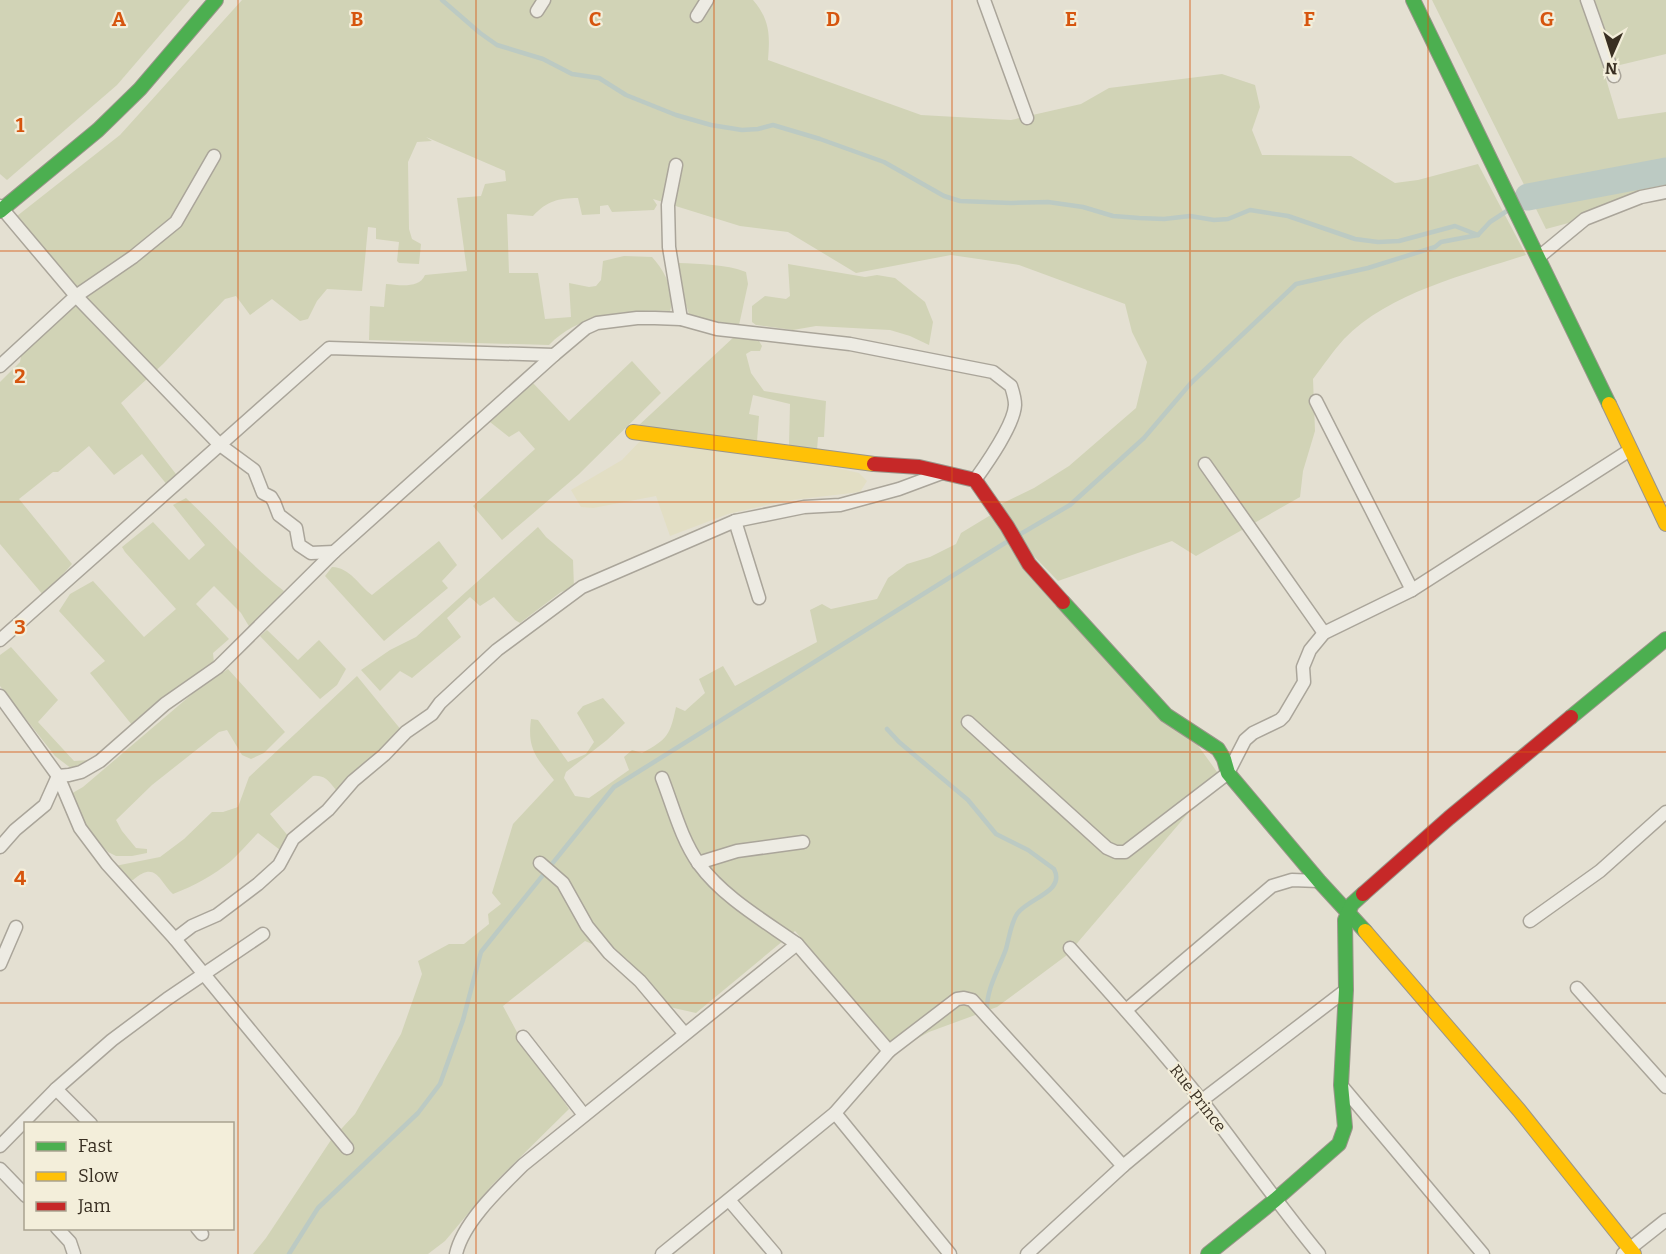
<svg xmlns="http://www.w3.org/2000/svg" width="1666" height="1254" viewBox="0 0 1666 1254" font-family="Bitter,serif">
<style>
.farmland{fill:#e2dec4}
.green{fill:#d1d3b6}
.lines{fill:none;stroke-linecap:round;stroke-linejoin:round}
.stream{stroke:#bccac3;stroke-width:4.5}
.river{stroke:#bccac3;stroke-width:27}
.street-casing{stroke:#aaa59a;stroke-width:15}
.fast-casing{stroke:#9a958a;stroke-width:16}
.slow-casing{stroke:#9a958a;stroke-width:16}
.jam-casing{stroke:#9a958a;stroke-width:16}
.street{stroke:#edebe3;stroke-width:12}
.fast{stroke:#4caf50;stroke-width:14}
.slow{stroke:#ffc107;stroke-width:14}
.jam{stroke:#c62828;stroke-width:14}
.grid{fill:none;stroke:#d6550e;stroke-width:1.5;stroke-opacity:0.55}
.labels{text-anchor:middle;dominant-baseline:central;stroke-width:4.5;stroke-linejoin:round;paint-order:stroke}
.street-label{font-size:16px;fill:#392f22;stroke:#f3eeda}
.grid-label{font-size:20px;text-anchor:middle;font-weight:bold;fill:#d6550e;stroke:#f3eeda;stroke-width:4.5;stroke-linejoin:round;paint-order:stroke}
</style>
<rect width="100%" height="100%" fill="#e4e0d2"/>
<polygon class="farmland" points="642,439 837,468 859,473 867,481 860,492 784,501 728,514 670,536 656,496 593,508 581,507 571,490 622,460"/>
<g class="green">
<polygon points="0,0 190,0 117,85 7,180 0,174"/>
<path d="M242,0h511c17,20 17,35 15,60l153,55 90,5 70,-16 28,-16 113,-14 33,11 5,22 -8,23 10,25 89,1 44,27 23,-3 60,-16 48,91c-59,19 -138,38 -182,84 -11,12 -21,27 -31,40l2,52 -12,40 -3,26 -104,59 -24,-15 -114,40 -31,-32 -26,-45 33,-16 35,-22 67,-58 11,-46 -15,-30 -7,-28 -106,-39 -68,-10 -95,18 -68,-41 -48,-6 -87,-27 4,6 -3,5 -42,2 -4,-7 -8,1v8l-18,1 -4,-17c-20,0 -31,3 -45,18l-26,-2 2,59h29l7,46 26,-2 -2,-34 20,4 7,-1 5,-6 2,-19 21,-5 28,1c13,14 24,36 18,54 -42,-1 -90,2 -121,34l-180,-5 1,-34 14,1 2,-23c13,1 33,5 39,-9l42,-4 -10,-73 24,-2 4,-12 21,-3 -1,-10 -79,-34 6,4 -15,1 -9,20 1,67 3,10 9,5 -2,20 -20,-1 -2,-2 2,-19 -23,-3v-11l-8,-1 -6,64 -35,-2 -10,12 -9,18 -8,2 -28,-22 -22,16 -14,-19 -11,3 -62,65 -42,39 58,75 -11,8 -26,-32 -28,21 -25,-29 -31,26h-5l-34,27 53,65 -28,32 -44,-52v-162l20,-20 2,-11 51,-49 -2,-21 -54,-65 103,-81z"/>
<polygon points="1432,0 1666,0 1666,54 1603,69 1618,119 1666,112 1666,197 1546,229"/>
<path d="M678,263c23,1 47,1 68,9l2,12 -9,41h-15l-34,-8 -8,-24z"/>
<polygon points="788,264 865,277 877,275 895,278 925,302 933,322 929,345 910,336 890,330 816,326 793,330 756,325 752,322 752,306 765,296 786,299 790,296"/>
<polygon points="735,336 759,341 762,346 760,351 751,351 746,354 751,373 764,391 826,401 824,437 818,437 817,450 789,446 790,404 753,395 749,414 759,416 757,441 638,426"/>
<polygon points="632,361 661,393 579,474 502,540 473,506 535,449 519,431 509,437 490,422 533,383 569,421"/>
<path d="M186,498c33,31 63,66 98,93l-34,37 -9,-15 -27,-27 -18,18 33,35 -16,14 1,10 -31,20 -26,26 -70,57 -15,3 -17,-13 -55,-70v-31l11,-8 47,53 -20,22 36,39 16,-1 42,-35 -42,-52 15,-12 -46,-50 11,-17 23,-13 51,56 32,-28 -51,-57 -3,-5 31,-25 36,38 16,-15 -32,-40z"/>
<path d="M994,513l35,51 160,169 36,50 -29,21 -129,151 -70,52 -68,25 -29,16 -10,-7 -95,-110 -99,82 -31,-7 -38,-47 -42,-18 -82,65 15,28 51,75 -77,76 -47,56 -17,13h-175l13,-16 65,-98 24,-26 46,-80 21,-60 -4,-13 31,-17h15l25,-20 -1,-10 13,-10 -9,-11 21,-69 41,-44c-18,-23 -27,-31 -23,-61l7,1 30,42 18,-8 8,-12 -17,-29 6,-7 20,-8 22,25 -18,17 -41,32 -2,6 11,18 14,2 40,-28 -5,-13 8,-7 10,3c26,-14 28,-18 34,-46l9,4 20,-18 -6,-14 24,-13 12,20 82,-44 -7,-32 12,-6 9,5 46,-10 11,-21 19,-14 23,-7 26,-13 5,-11z"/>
<polygon points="538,527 546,537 573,560 574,588 561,592 520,623 515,620 494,597 480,606 470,597 447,618 461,637 412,678 400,671 380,691 361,670 390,650 416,637"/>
<path d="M439,541l18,24 -15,16 6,7 -64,53 -59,-65 7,-9c19,1 26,18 40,28z"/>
<polygon points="267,630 298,660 319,640 346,669 337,685 320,699 260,636"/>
<polygon points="228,669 285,732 264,753 251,759 242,755 227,730 219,732 152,785 116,820 122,831 136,848 147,849 147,853 132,856 116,856 108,852 79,822 69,795 83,787 198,689"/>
<path d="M357,676l45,55 -44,40 -19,23c-8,-10 -13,-20 -26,-18l-43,38 19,23 -9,13 -22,-17c-9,9 -17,19 -27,28 -17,14 -37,25 -58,33 -14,-13 -17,-34 -40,-14l-18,-1v-13l45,-9 24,-18 28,-27h11l15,-5 11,-30z"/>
</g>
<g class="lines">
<g class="stream">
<polyline points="442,0 480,33 497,45 543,59 572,74 599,78 626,95 676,115 711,125 742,130 758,129 773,125 820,139 884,162 944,196 960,201 1011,203 1048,202 1083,207 1113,216 1139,218 1164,219 1190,216 1214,220 1228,219 1250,210 1288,216 1355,239 1378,242 1399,241 1455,226 1478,235"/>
<polyline points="1519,203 1528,197"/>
<path d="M887,729l12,13 69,58 28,34 32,16 26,19c12,23 -26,29 -37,45 -6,9 -8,24 -11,35 -7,20 -20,40 -19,62"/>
<polyline points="289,1254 318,1208 418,1113 440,1084 463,1020 481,952 614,787 1005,543 1070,505 1144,438 1191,383 1296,284 1368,268 1435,247 1441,242 1478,235 1490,222 1510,209"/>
</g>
<polyline class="river" points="1528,197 1666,171"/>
<defs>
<g id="street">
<polyline points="984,0 1027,118"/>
<polyline points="1587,0 1614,76"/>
<polyline points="537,11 544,0"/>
<polyline points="697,16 707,0"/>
<polyline points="676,165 668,205 669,247 681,319"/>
<polyline points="0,206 76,296 220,445 254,470 263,493 271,497 274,502 279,515 296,528 299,545 311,553 334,552"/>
<polyline points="1539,257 1585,219 1641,197 1666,192"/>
<polyline points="0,366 76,296 133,257 176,222 214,156"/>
<polyline points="1316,401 1412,590"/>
<polyline points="1205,464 1324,633"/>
<polyline points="735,521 759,598"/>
<path d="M0,640l329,-292 225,7 32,-27 11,-5 40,-5h18l26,1 36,10 133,15 143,28 18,14c2,6 4,13 4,19 -1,20 -28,58 -40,75"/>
<polyline points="0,696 58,776 80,828 107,864 175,939 347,1148"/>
<polyline points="968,722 1107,848 1116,852 1125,852 1228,773 1245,740 1253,733 1280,720 1284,716 1304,682 1303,667 1310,650 1324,633 1412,590 1630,450"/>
<polyline points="58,776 69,775 81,772 100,761 165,704 218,667 334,552 554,355"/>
<path d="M662,778c11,28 19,61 37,86 24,33 64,56 98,80"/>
<polyline points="0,847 15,830 45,805 58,776"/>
<polyline points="540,863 563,883 587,926 609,953 640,981 684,1033"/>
<polyline points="698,863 737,851 803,842"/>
<polyline points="1530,921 1600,871 1666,812"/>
<polyline points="175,939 192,926 217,915 258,884 279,865 293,839 328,810 353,781 384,755 406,732 432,714 440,703 497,650 582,587 735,521 804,507 840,505 899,489 942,473"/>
<path d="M1070,948c45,50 90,100 132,153 39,51 76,103 117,153"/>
<polyline points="0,964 16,927"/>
<polyline points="1577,988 1666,1087"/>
<polyline points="1126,1010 1272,886 1292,880 1319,881"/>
<polyline points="523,1037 584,1115"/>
<polyline points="1341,1085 1483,1254"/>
<polyline points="56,1089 112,1040 167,999 263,934"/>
<polyline points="835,1113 950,1254"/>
<polyline points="0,1146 56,1089 91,1124"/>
<polyline points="0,1169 26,1196"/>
<polyline points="729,1200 775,1254"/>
<polyline points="57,1228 70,1242 74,1254"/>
<polyline points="197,1228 202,1234"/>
<path d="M456,1254c7,-32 44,-66 67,-89l274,-221 92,107 68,-52 7,-1 8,2 151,166 78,-65 145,-111"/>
<polyline points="662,1254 835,1113 889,1051"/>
<polyline points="1027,1254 1123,1166"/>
<polyline points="1623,1254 1666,1220"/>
</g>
<g id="fast">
<polyline points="1413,0 1609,404"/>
<polyline points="0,211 98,130 140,89 216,0"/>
<polyline points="1063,602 1166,715 1218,749 1224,759 1228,773 1319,881 1365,931"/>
<polyline points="1571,717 1666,639"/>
<polyline points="1208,1254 1275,1200 1339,1144 1345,1127 1341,1085 1346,990 1345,920 1352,904 1363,894"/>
</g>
<g id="slow">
<polyline points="1609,404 1666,524"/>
<polyline points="633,432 874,464"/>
<polyline points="1365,931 1519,1110 1634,1254"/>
</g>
<g id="jam">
<polyline points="874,464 919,467 975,480 1007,526 1029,564 1063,602"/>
<polyline points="1363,894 1449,818 1571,717"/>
</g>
</defs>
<use href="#street" class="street-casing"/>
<use href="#fast" class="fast-casing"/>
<use href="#slow" class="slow-casing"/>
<use href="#jam" class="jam-casing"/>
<use href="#street" class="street"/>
<use href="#fast" class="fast"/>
<use href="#slow" class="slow"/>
<use href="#jam" class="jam"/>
</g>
<path class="grid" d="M238,0v1254M476,0v1254M714,0v1254M952,0v1254M1190,0v1254M1428,0v1254M0,251h1666M0,502h1666M0,752h1666M0,1003h1666"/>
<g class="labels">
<g class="street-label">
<text transform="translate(1198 1098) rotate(52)">Rue Prince</text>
</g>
</g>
<g class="grid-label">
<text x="119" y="26">A</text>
<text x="357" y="26">B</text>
<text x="595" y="26">C</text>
<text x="833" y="26">D</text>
<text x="1071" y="26">E</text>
<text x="1309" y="26">F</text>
<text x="1547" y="26">G</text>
<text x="20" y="132">1</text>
<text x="20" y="383">2</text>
<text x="20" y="634">3</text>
<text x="20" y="885">4</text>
</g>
<rect x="24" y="1122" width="210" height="108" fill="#f3eeda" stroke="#a9a290" stroke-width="1.5"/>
<rect x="36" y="1142" width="30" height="9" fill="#4caf50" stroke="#a9a290" stroke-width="1.5"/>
<text x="78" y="1152" font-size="18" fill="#392f22">Fast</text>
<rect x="36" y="1172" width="30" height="9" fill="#ffc107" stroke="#a9a290" stroke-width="1.5"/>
<text x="78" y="1182" font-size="18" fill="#392f22">Slow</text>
<rect x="36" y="1202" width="30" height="9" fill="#c62828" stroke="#a9a290" stroke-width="1.5"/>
<text x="78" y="1212" font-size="18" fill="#392f22">Jam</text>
<g transform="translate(1612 54) rotate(183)" stroke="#f3eeda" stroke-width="4.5" paint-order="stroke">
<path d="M0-4.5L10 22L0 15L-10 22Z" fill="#392f22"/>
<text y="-9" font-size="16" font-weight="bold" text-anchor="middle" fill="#392f22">N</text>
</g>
</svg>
